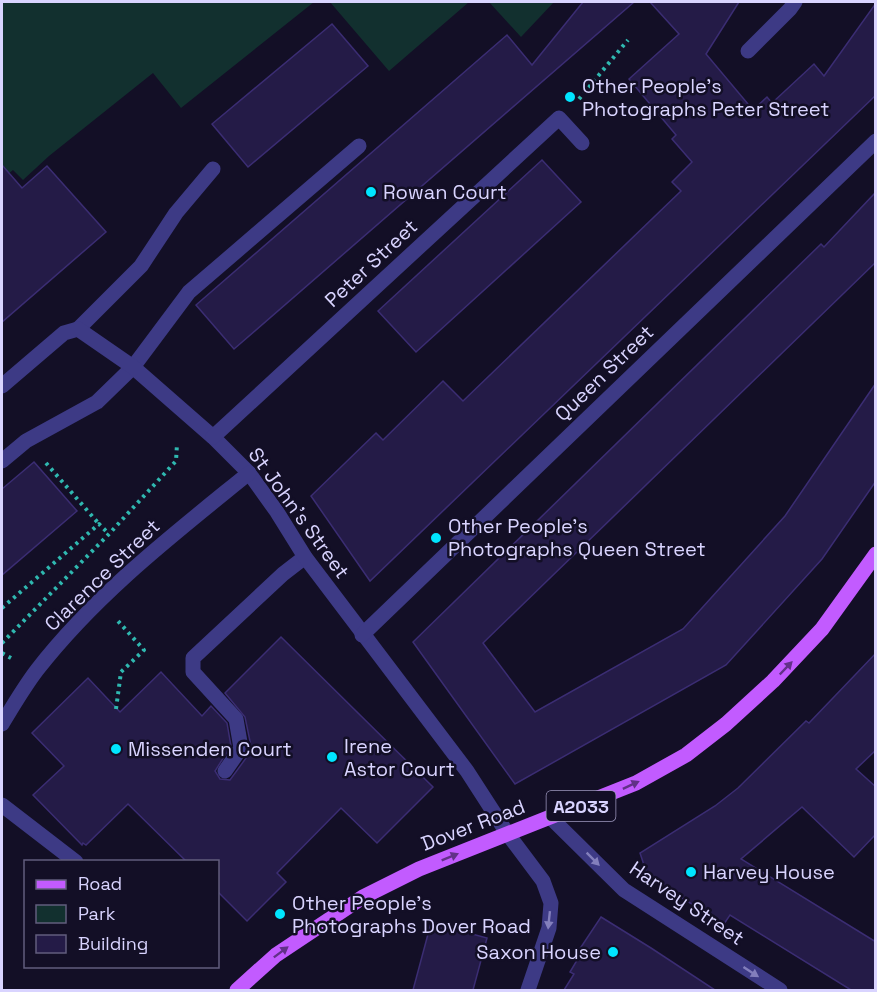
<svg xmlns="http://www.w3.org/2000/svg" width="877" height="992" viewBox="0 0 877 992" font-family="'Space Grotesk',sans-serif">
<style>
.green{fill:#12302f}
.building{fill:#241b47;stroke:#3b2d73;stroke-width:1.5}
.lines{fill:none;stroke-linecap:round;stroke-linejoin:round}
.path{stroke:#2fb8b0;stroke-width:4;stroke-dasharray:3 4.5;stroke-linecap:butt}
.service{stroke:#3d3a85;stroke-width:15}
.minor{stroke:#3d3a85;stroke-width:15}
.primary{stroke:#c25bff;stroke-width:15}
.oneway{fill:#623188}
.oneway2{fill:#837fbc}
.poi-dot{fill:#00e5ff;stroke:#130f26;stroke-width:2}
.labels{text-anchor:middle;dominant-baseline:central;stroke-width:5;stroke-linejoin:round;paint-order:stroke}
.shield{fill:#130f26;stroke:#9e99be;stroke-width:1.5}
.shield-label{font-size:18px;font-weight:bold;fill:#d9d4ff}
.poi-label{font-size:20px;fill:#d9d4ff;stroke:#130f26;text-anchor:start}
.street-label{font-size:20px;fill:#d9d4ff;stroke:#130f26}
</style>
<rect width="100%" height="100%" fill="#130f26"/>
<g class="green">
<polygon points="2,2 314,2 181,108 153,73 49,156 23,180 13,170 2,179"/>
<polygon points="330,2 469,2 389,71"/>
<polygon points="489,2 554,2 521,37"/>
</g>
<g class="building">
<polygon points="583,2 634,2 234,349 196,305 507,35 532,65"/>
<polygon points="650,2 739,2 706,54 753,110 767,97 772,103 814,64 824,76 876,3 876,95 370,581 311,496 376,433 383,440 443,381 463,401 681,191 672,182 692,162 672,139 676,135 629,79 679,34"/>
<polygon points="332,24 368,66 248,167 212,124"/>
<polygon points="542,160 581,202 416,352 378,311"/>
<polygon points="2,165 22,188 47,166 106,232 2,322"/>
<polygon points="876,192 876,262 483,643 535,712 683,629 785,516 876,383 876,481 822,559 726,665 515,784 413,642 821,244 824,247"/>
<polygon points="34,462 77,511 2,575 2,489"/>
<polygon points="281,637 433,787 377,843 341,808 277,873 286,882 247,921 218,892 218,861 186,861 128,804 86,845 83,843 82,845 33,795 64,766 32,733 88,678 120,712 161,672 202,716 211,706 227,723 231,746 215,771 220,779 230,780 249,754 251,746 245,717 225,693"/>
<polygon points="876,653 876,750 856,769 876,787 876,834 854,857 802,807 741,859 876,942 876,990 851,990 730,915 724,924 648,877 640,853 715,806 738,788 806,721 809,723"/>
<polygon points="601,917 651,948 715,990 564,990 574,974 570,972 579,957 575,956"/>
<polygon points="431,923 487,938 473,990 413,990"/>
</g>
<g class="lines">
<g class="path">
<polyline points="579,99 628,40"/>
<polyline points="46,463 99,524"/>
<polyline points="2,608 99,524 109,534"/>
<polyline points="2,643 109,534 176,461 177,444"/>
<polyline points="2,653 11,658"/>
<polyline points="116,709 121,672 144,650 118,621"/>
</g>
<g class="service">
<polyline points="78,329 141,266 176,213 213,169"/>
<polyline points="2,461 26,441 97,402 133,367 189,292 359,146"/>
<polyline points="225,771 241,748 236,719 193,672 193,658 283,574 305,557"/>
<polyline points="2,805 76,862"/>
</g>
<g class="minor">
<polyline points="748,51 790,9 795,2"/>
<polyline points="2,386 64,333 78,329 133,367 213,437 249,473 277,512 305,557 467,771 507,833 543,881 551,903 549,928 528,990"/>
<polyline points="213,437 559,118 582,143"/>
<polyline points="362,635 876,141"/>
<path d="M2,724c11,-18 22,-37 35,-54 60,-77 137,-136 212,-197"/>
<polyline points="551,818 624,890 780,990"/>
</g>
<polyline class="primary" points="237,990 276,955 363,897 419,869 636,783 686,755 726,724 773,681 822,629 876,554"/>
</g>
<defs><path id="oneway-solid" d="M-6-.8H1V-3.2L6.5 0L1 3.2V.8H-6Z" transform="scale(1.5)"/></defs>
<g class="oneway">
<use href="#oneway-solid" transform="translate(786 668) rotate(-46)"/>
<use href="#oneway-solid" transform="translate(631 785) rotate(-25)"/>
<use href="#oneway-solid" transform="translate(450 857) rotate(-22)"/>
<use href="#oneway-solid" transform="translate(281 952) rotate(-37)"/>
</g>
<g class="oneway2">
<use href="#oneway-solid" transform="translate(593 859) rotate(45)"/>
<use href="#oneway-solid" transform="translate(549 920) rotate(96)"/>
<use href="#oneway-solid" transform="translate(751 972) rotate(33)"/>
</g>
<g class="poi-dot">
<circle cx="570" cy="97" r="6"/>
<circle cx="371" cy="192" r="6"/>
<circle cx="436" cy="538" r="6"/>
<circle cx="116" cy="749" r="6"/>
<circle cx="332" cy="757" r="6"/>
<circle cx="691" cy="872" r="6"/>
<circle cx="280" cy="914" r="6"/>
<circle cx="613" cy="952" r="6"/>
</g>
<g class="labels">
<rect class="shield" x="546.5" y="791" width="69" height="30" rx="4.5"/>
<g class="shield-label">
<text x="581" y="806">A2033</text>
</g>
<g class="poi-label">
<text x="582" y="86">Other People's<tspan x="582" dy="23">Photographs Peter Street</tspan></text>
<text x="383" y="192">Rowan Court</text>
<text x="448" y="526">Other People's<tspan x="448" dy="23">Photographs Queen Street</tspan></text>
<text x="344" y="746">Irene<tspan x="344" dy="23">Astor Court</tspan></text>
<text x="128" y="749">Missenden Court</text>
<text x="703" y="872">Harvey House</text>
<text x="292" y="903">Other People's<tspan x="292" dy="23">Photographs Dover Road</tspan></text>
<text x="601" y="952" text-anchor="end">Saxon House</text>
</g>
<g class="street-label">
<text transform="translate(371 263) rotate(-43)">Peter Street</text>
<text transform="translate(604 373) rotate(-44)">Queen Street</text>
<text transform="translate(299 513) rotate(54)">St John's Street</text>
<text transform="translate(102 575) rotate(-44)">Clarence Street</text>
<text transform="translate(473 825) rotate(-21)">Dover Road</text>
<text transform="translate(687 903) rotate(34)">Harvey Street</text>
</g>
</g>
<rect width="877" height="992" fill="none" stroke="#d9d4ff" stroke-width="6"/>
<rect x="24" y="860" width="195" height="108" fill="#130f26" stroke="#625e7d" stroke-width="1.5"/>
<rect x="36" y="880" width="30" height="9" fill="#c25bff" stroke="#625e7d" stroke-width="1.5"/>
<text x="78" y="890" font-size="18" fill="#d9d4ff">Road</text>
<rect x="36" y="905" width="30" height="18" fill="#12302f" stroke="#625e7d" stroke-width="1.5"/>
<text x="78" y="920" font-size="18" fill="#d9d4ff">Park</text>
<rect x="36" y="935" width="30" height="18" fill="#241b47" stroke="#625e7d" stroke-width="1.5"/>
<text x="78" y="950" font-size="18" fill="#d9d4ff">Building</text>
</svg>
